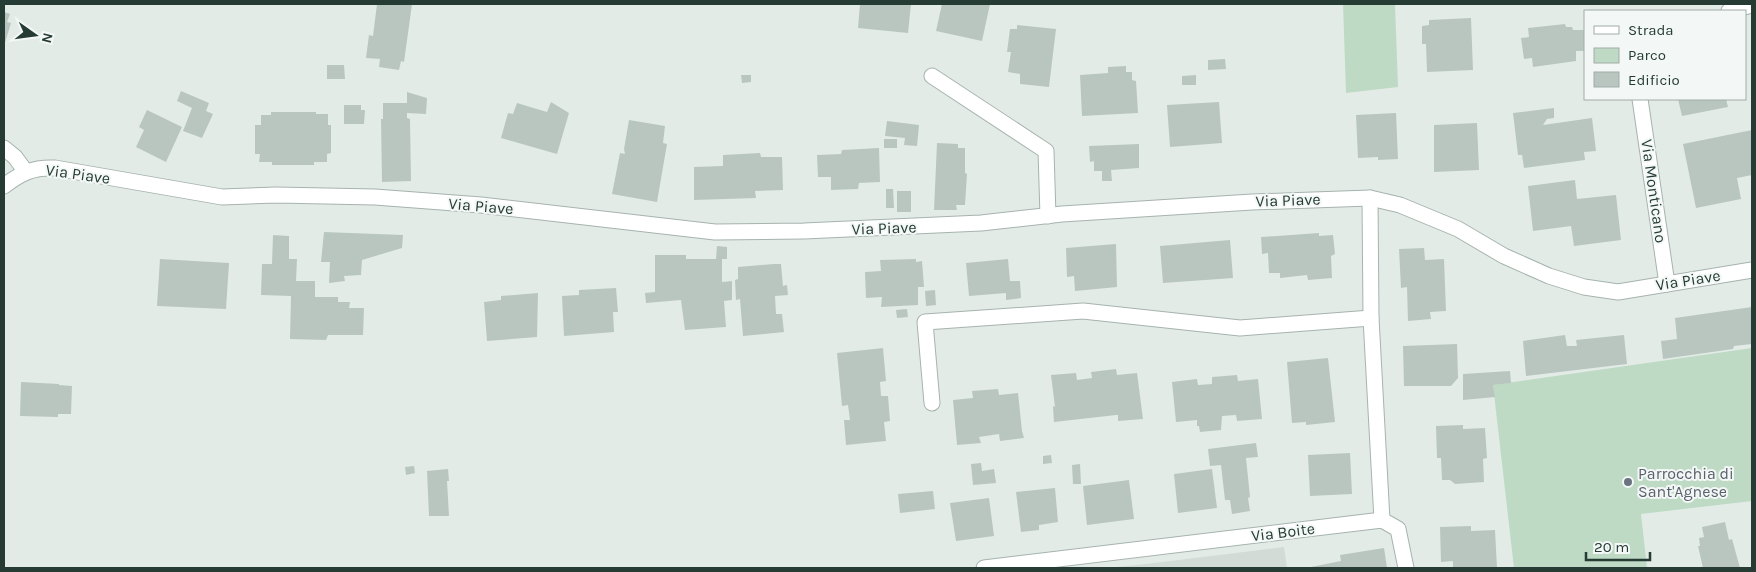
<svg xmlns="http://www.w3.org/2000/svg" width="1756" height="572" viewBox="0 0 1756 572" font-family="Karla,sans-serif">
<style>
.built{fill:#d2dbd6}
.green{fill:#bedac4}
.building{fill:#b9c6c0}
.lines{fill:none;stroke-linecap:round;stroke-linejoin:round}
.minor-casing{stroke:#a6b3ae;stroke-width:17}
.minor{stroke:#fff;stroke-width:15}
.worship-dot{fill:#6b7280;stroke:#f3f8f6;stroke-width:2}
.labels{text-anchor:middle;dominant-baseline:central;stroke-width:4;stroke-linejoin:round;paint-order:stroke}
.street-label{font-size:16px;fill:#253b34;stroke:#f3f8f6}
.worship-label{font-size:16px;fill:#5b616d;stroke:#f3f8f6;text-anchor:start}
</style>
<rect width="100%" height="100%" fill="#e3ebe7"/>
<polygon class="built" points="1284,547 1287,568 1106,568 1146,564"/>
<g class="green">
<polygon points="1343,4 1395,4 1398,87 1346,93"/>
<polygon points="1752,348 1752,501 1641,514 1647,568 1514,568 1493,385"/>
</g>
<g class="building">
<polygon points="377,4 412,4 404,62 401,61 399,70 379,67 380,59 366,58 369,35 373,36"/>
<polygon points="860,4 911,4 908,33 858,28"/>
<polygon points="942,4 990,4 982,41 936,31"/>
<polygon points="4,12 10,14 7,22 11,23 4,46"/>
<polygon points="1471,18 1473,70 1427,72 1426,44 1422,44 1422,26 1429,25 1429,20"/>
<polygon points="1565,24 1566,27 1572,27 1573,30 1585,30 1585,51 1576,51 1576,61 1533,67 1532,58 1524,59 1521,38 1529,37 1528,28"/>
<polygon points="1017,25 1056,29 1049,87 1020,84 1020,74 1008,72 1011,52 1007,52 1010,29 1017,29"/>
<polygon points="1225,59 1226,69 1208,70 1208,60"/>
<polygon points="327,65 344,65 345,79 327,79"/>
<polygon points="1126,66 1126,72 1132,72 1132,80 1136,81 1138,113 1082,116 1080,75 1108,73 1108,67"/>
<polygon points="741,75 751,75 751,82 742,83"/>
<polygon points="1196,75 1196,85 1182,85 1182,76"/>
<polygon points="181,91 209,103 206,111 213,114 202,138 183,131 192,108 177,101"/>
<polygon points="407,92 427,98 426,114 407,113 407,118 410,119 411,181 382,182 381,119 383,119 383,103 407,103"/>
<polygon points="1678,99 1726,99 1728,107 1682,116"/>
<polygon points="551,102 569,113 557,154 501,138 508,113 513,114 517,103 547,112"/>
<polygon points="1219,102 1222,143 1170,147 1167,105"/>
<polygon points="344,105 361,105 361,110 365,110 364,124 344,124"/>
<polygon points="1554,108 1554,118 1547,119 1543,125 1592,118 1596,151 1584,152 1585,160 1524,168 1522,155 1518,155 1513,113"/>
<polygon points="147,110 182,127 166,162 136,147 144,130 139,127"/>
<polygon points="271,112 316,112 316,114 328,114 328,125 331,125 331,153 327,154 327,162 314,162 314,165 272,165 272,162 259,162 260,154 255,154 255,125 261,125 261,115 271,115"/>
<polygon points="1396,113 1398,159 1378,160 1378,157 1358,158 1356,115"/>
<polygon points="629,120 665,126 663,143 667,144 657,202 612,194 620,153 625,154 624,149"/>
<polygon points="887,121 919,125 917,146 904,145 905,138 885,136"/>
<polygon points="1477,123 1479,170 1434,172 1434,125"/>
<polygon points="1752,130 1752,175 1737,178 1741,199 1696,208 1683,144"/>
<rect x="884" y="139" width="13" height="9"/>
<polygon points="937,143 958,144 958,148 965,148 965,173 967,174 965,205 956,205 957,210 934,210"/>
<polygon points="1139,144 1139,168 1111,170 1112,181 1102,181 1102,171 1094,171 1094,161 1090,162 1089,146"/>
<polygon points="879,148 880,182 859,183 858,189 831,190 831,177 818,177 817,155 841,154 842,150"/>
<polygon points="760,153 761,157 782,157 783,190 755,191 756,198 694,200 694,167 723,166 723,155"/>
<polygon points="1575,180 1577,199 1616,195 1621,240 1574,246 1571,226 1533,231 1528,186"/>
<polygon points="886,189 893,189 894,208 886,208"/>
<rect x="897" y="191" width="14" height="21"/>
<polygon points="324,232 403,235 402,248 362,260 361,275 344,276 345,281 329,283 330,262 321,262"/>
<polygon points="1319,233 1319,236 1333,235 1335,254 1331,256 1332,278 1308,280 1307,275 1280,278 1280,273 1269,273 1268,253 1262,254 1261,237"/>
<polygon points="273,235 289,236 289,259 297,259 296,281 315,281 315,297 338,297 338,302 350,302 349,308 364,308 363,335 328,335 326,340 290,339 291,296 261,295 262,264 272,264"/>
<polygon points="1230,240 1233,278 1163,283 1160,246"/>
<polygon points="1116,244 1117,287 1075,291 1074,276 1067,277 1066,248"/>
<polygon points="717,246 727,247 727,259 722,259 722,282 732,281 732,300 724,301 726,327 685,330 681,300 646,303 645,293 655,292 655,255 686,255 686,259 716,259"/>
<polygon points="1424,248 1425,260 1444,259 1446,311 1430,312 1431,319 1408,321 1407,287 1401,288 1399,249"/>
<polygon points="160,259 229,263 226,309 157,306"/>
<polygon points="916,259 916,262 922,261 924,287 918,287 918,305 881,307 882,297 866,298 865,272 881,271 880,260"/>
<polygon points="1008,259 1010,281 1020,281 1021,298 1006,300 1006,293 969,296 966,263"/>
<polygon points="774,264 781,264 783,286 787,285 788,295 775,296 776,314 782,314 784,332 743,336 740,299 736,300 735,280 738,279 738,267"/>
<polygon points="616,288 618,312 613,312 614,332 564,336 562,296 579,295 579,290"/>
<polygon points="935,290 936,305 926,306 925,291"/>
<polygon points="538,293 537,337 487,341 484,302 501,300 501,296"/>
<polygon points="1752,307 1752,344 1734,346 1733,349 1663,359 1661,341 1677,339 1675,318"/>
<polygon points="907,309 908,317 897,318 896,310"/>
<polygon points="1565,335 1567,346 1577,346 1576,340 1624,335 1627,364 1526,376 1523,341"/>
<polygon points="1457,344 1458,378 1451,386 1404,386 1403,346"/>
<polygon points="883,348 886,381 880,382 881,396 888,396 890,421 884,422 886,441 846,445 844,420 850,420 848,405 842,406 837,353"/>
<polygon points="1328,358 1335,422 1306,425 1306,422 1292,423 1287,362"/>
<polygon points="1116,369 1117,375 1137,373 1143,419 1118,421 1118,415 1116,415 1054,422 1053,406 1055,407 1051,375 1076,373 1077,380 1092,378 1091,372"/>
<polygon points="1510,371 1511,383 1493,385 1495,397 1463,400 1463,374"/>
<polygon points="1237,375 1238,381 1258,379 1262,419 1237,421 1236,415 1222,416 1221,430 1200,432 1199,426 1197,426 1197,420 1176,422 1172,382 1197,379 1198,385 1212,384 1212,377"/>
<polygon points="21,382 59,384 59,385 72,386 71,414 58,414 58,417 20,416"/>
<polygon points="998,389 999,395 1018,393 1022,431 1024,438 1000,441 999,434 979,437 981,443 957,445 953,400 973,398 972,391"/>
<polygon points="1463,425 1463,429 1485,428 1487,458 1483,459 1484,482 1455,484 1450,480 1442,480 1441,458 1437,458 1436,426"/>
<polygon points="1256,443 1258,457 1246,458 1250,497 1248,498 1250,511 1232,514 1230,500 1225,500 1221,465 1210,466 1208,449"/>
<polygon points="1350,453 1352,494 1310,496 1308,455"/>
<polygon points="1051,455 1052,463 1043,464 1043,456"/>
<polygon points="981,463 982,471 994,469 996,483 973,485 971,464"/>
<polygon points="1080,464 1081,484 1073,484 1072,465"/>
<polygon points="414,466 415,473 406,475 405,467"/>
<polygon points="448,469 449,481 447,481 449,516 429,516 427,471"/>
<polygon points="1212,469 1217,508 1178,513 1174,474"/>
<polygon points="1129,480 1134,519 1087,525 1083,486"/>
<polygon points="1055,488 1058,522 1039,525 1039,530 1021,532 1016,492"/>
<polygon points="933,491 935,509 900,513 898,494"/>
<polygon points="989,498 994,536 956,541 950,503"/>
<polygon points="1725,522 1729,540 1732,539 1740,568 1703,568 1698,546 1700,546 1699,538 1704,537 1702,527"/>
<polygon points="1471,526 1471,531 1495,530 1497,568 1453,568 1453,561 1441,562 1440,527"/>
<polygon points="1384,548 1387,568 1306,568 1341,561 1340,555"/>
</g>
<g class="lines">
<defs>
<g id="minor">
<polyline points="1729,11 1752,5"/>
<polyline points="932,76 1046,151 1048,216"/>
<polyline points="1640,99 1667,284"/>
<polyline points="4,148 15,157 26,172"/>
<path d="M4,186c17,-13 29,-19 51,-18l167,29 54,-2 99,2 106,8 234,27 89,-1 177,-8 81,-9 190,-12 118,-4 30,7 58,24 46,27 45,20 35,11 34,5 134,-22"/>
<polyline points="1370,198 1371,318 1382,520"/>
<polyline points="932,403 925,322 1083,311 1240,328 1371,318"/>
<polyline points="1382,520 1398,529 1406,568"/>
<polyline points="984,568 1382,520"/>
</g>
</defs>
<use href="#minor" class="minor-casing"/>
<use href="#minor" class="minor"/>
</g>
<circle class="worship-dot" cx="1628" cy="482" r="5"/>
<g class="labels">
<g class="street-label">
<text transform="translate(78 174) rotate(8)">Via Piave</text>
<text transform="translate(1654 191) rotate(82)">Via Monticano</text>
<text transform="translate(1288 200) rotate(-2)">Via Piave</text>
<text transform="translate(481 206) rotate(5)">Via Piave</text>
<text transform="translate(884 228) rotate(-2)">Via Piave</text>
<text transform="translate(1688 280) rotate(-9)">Via Piave</text>
<text transform="translate(1283 532) rotate(-7)">Via Boite</text>
</g>
<g class="worship-label">
<text x="1638" y="473">Parrocchia di<tspan x="1638" dy="18">Sant'Agnese</tspan></text>
</g>
</g>
<rect width="1756" height="572" fill="none" stroke="#253b34" stroke-width="10"/>
<rect x="1584" y="10" width="162" height="90" fill="#f3f8f6" stroke="#a1aca8"/>
<rect x="1594" y="26" width="25" height="8" fill="#ffffff" stroke="#a1aca8"/>
<text x="1628" y="35" font-size="15" fill="#253b34">Strada</text>
<rect x="1594" y="48" width="25" height="15" fill="#bedac4" stroke="#a1aca8"/>
<text x="1628" y="60" font-size="15" fill="#253b34">Parco</text>
<rect x="1594" y="72" width="25" height="15" fill="#b9c6c0" stroke="#a1aca8"/>
<text x="1628" y="85" font-size="15" fill="#253b34">Edificio</text>
<g transform="translate(35 35) rotate(104)" stroke="#f3f8f6" stroke-width="4" paint-order="stroke">
<path d="M0-4L9 19L0 12L-9 19Z" fill="#253b34"/>
<text y="-8" font-size="14" font-weight="bold" text-anchor="middle" fill="#253b34">N</text>
</g>
<path d="M1586 552v8h64v-8" fill="none" stroke="#253b34" stroke-width="2.5"/>
<text x="1594" y="552" font-size="15" fill="#253b34" stroke="#f3f8f6" stroke-width="4" paint-order="stroke">20 m</text>
</svg>
